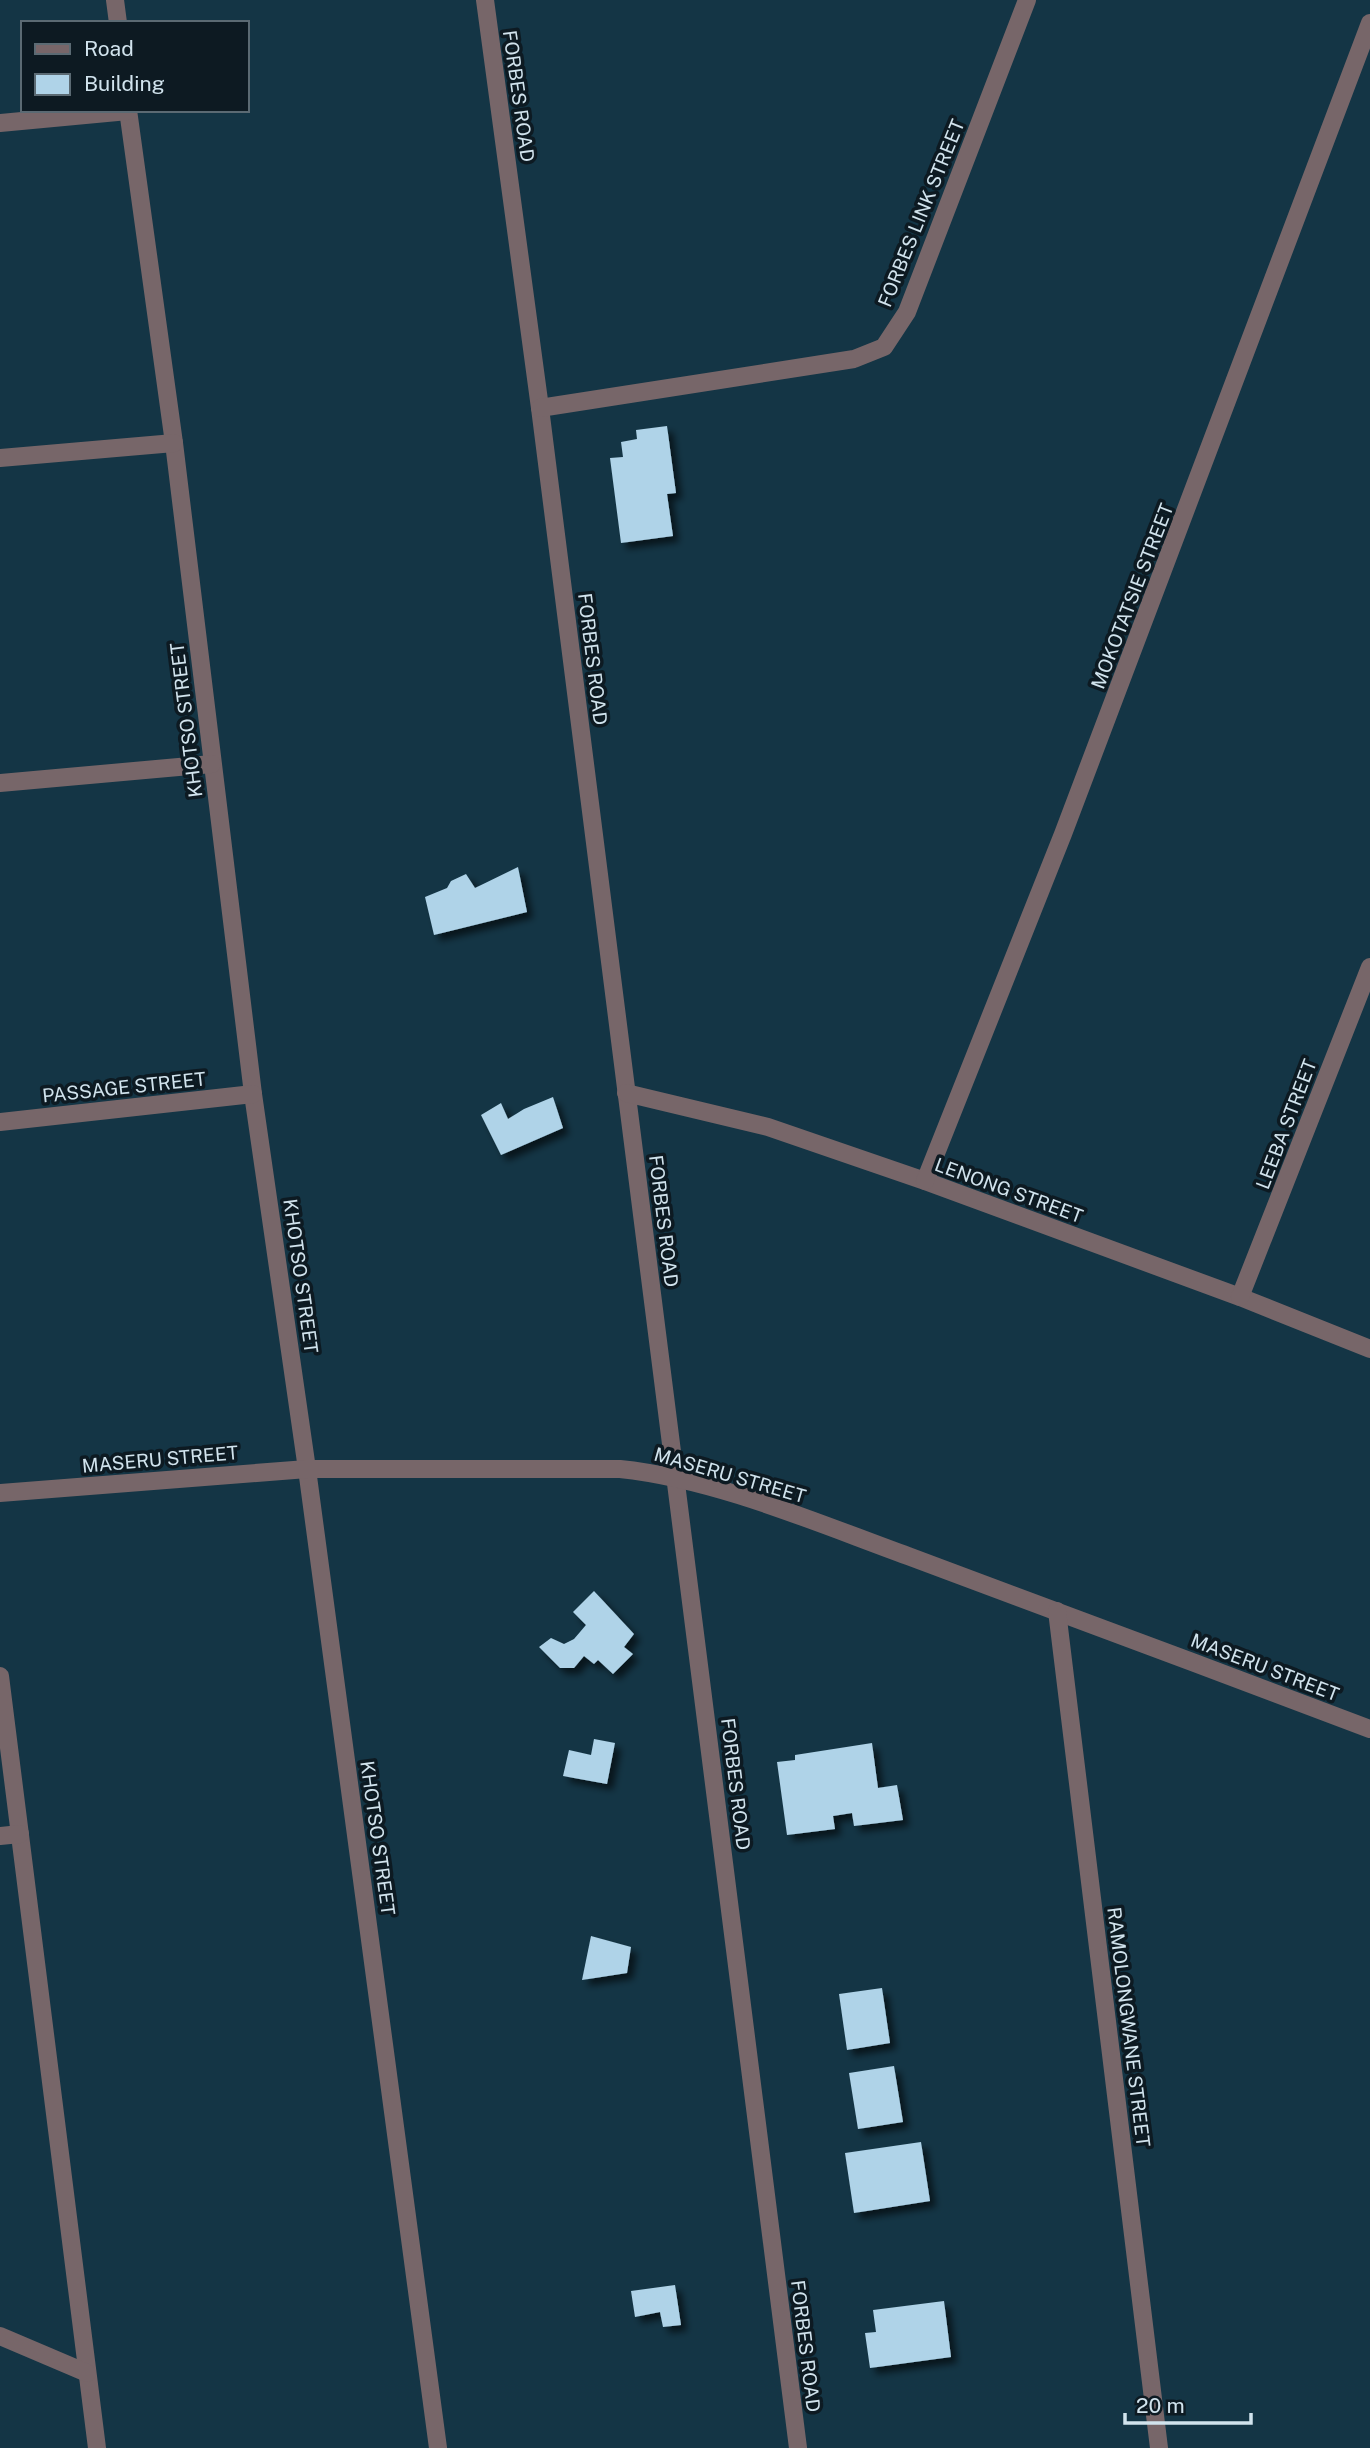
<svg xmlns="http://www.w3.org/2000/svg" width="1370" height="2448" viewBox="0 0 1370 2448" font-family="'Public Sans',sans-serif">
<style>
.building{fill:#afd3e8;filter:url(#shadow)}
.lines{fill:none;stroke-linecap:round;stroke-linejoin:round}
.minor{stroke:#776669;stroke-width:18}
.labels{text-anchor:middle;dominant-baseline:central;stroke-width:7;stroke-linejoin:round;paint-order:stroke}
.street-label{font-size:19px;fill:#d1e3ed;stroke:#0d1a22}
</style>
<defs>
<filter id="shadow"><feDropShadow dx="6" dy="6" stdDeviation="3.5" flood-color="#0009"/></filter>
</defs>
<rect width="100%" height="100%" fill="#143545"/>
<g class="building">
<polygon points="667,426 676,493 667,494 673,536 621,543 610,458 623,457 621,442 637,439 636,430"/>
<polygon points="518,867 527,912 434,935 425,897 447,888 451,881 466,874 475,888"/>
<polygon points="553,1097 563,1128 501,1155 481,1115 501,1103 508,1119 524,1109"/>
<polygon points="594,1591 634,1634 624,1647 633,1654 613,1674 598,1660 594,1664 584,1656 574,1668 560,1668 539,1647 551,1638 564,1644 574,1639 586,1625 573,1612"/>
<polygon points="594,1739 615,1743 607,1784 563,1776 569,1750 591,1755"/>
<polygon points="872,1743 878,1788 897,1785 903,1820 854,1826 852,1813 833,1816 835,1829 787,1835 777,1762 795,1760 795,1755"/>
<polygon points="591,1936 631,1947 627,1973 582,1980"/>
<polygon points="882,1988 890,2043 847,2050 839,1994"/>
<polygon points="894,2066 903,2122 858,2129 849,2073"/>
<polygon points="921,2142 930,2201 854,2213 845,2153"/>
<polygon points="675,2285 681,2325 663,2327 660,2312 635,2317 631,2291"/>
<polygon points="944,2301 951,2357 870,2368 865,2333 876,2332 873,2310"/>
</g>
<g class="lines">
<g class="minor">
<polyline points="115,0 118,23"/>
<polyline points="485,0 540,408 798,2448"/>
<polyline points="128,110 174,443 253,1094 307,1469 438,2448"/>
<polyline points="0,123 128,111"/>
<polyline points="540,408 854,359 884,347 907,312 1027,0"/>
<polyline points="0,458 174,443"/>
<polyline points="0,783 212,764"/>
<polyline points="626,1093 768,1127 925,1181 1240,1297 1370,1349"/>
<polyline points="0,1122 253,1094"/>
<polyline points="925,1181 1063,834 1370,23"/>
<polyline points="1240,1297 1370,967"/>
<path d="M0,1493l307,-24h313c96,10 197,54 288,87 155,57 308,115 462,173"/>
<polyline points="1057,1611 1159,2448"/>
<polyline points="0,1676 97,2448"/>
<polyline points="0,1836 20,1834"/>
<polyline points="0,2336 87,2373"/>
</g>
</g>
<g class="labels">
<g class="street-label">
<text transform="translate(519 96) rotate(82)">FORBES ROAD</text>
<text transform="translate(921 213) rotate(-68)">FORBES LINK STREET</text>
<text transform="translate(1132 596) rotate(-69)">MOKOTATSIE STREET</text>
<text transform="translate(593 659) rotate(83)">FORBES ROAD</text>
<text transform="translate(186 720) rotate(-97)">KHOTSO STREET</text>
<text transform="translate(124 1087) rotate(-6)">PASSAGE STREET</text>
<text transform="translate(1286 1124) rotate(-69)">LEEBA STREET</text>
<text transform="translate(1009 1190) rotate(20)">LENONG STREET</text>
<text transform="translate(664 1221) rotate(83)">FORBES ROAD</text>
<text transform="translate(301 1276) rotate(82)">KHOTSO STREET</text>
<text transform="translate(160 1459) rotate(-5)">MASERU STREET</text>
<text transform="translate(730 1475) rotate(16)">MASERU STREET</text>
<text transform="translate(1265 1667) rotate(21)">MASERU STREET</text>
<text transform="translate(736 1784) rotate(83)">FORBES ROAD</text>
<text transform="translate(378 1838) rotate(82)">KHOTSO STREET</text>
<text transform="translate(1129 2027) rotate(83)">RAMOLONGWANE STREET</text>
<text transform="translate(806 2346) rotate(83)">FORBES ROAD</text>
</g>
</g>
<rect x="21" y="21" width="228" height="91" fill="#0d1a22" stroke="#5b6a73" stroke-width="2"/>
<rect x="35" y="44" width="35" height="10" fill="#776669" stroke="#5b6a73" stroke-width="2"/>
<text x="84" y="56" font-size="21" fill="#d1e3ed">Road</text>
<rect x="35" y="74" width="35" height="21" fill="#afd3e8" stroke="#5b6a73" stroke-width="2"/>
<text x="84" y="91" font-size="21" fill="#d1e3ed">Building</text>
<path d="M1125 2413v10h126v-10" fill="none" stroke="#d1e3ed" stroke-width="3.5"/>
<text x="1136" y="2413" font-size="21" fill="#d1e3ed" stroke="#0d1a22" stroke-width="5" paint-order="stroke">20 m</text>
</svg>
